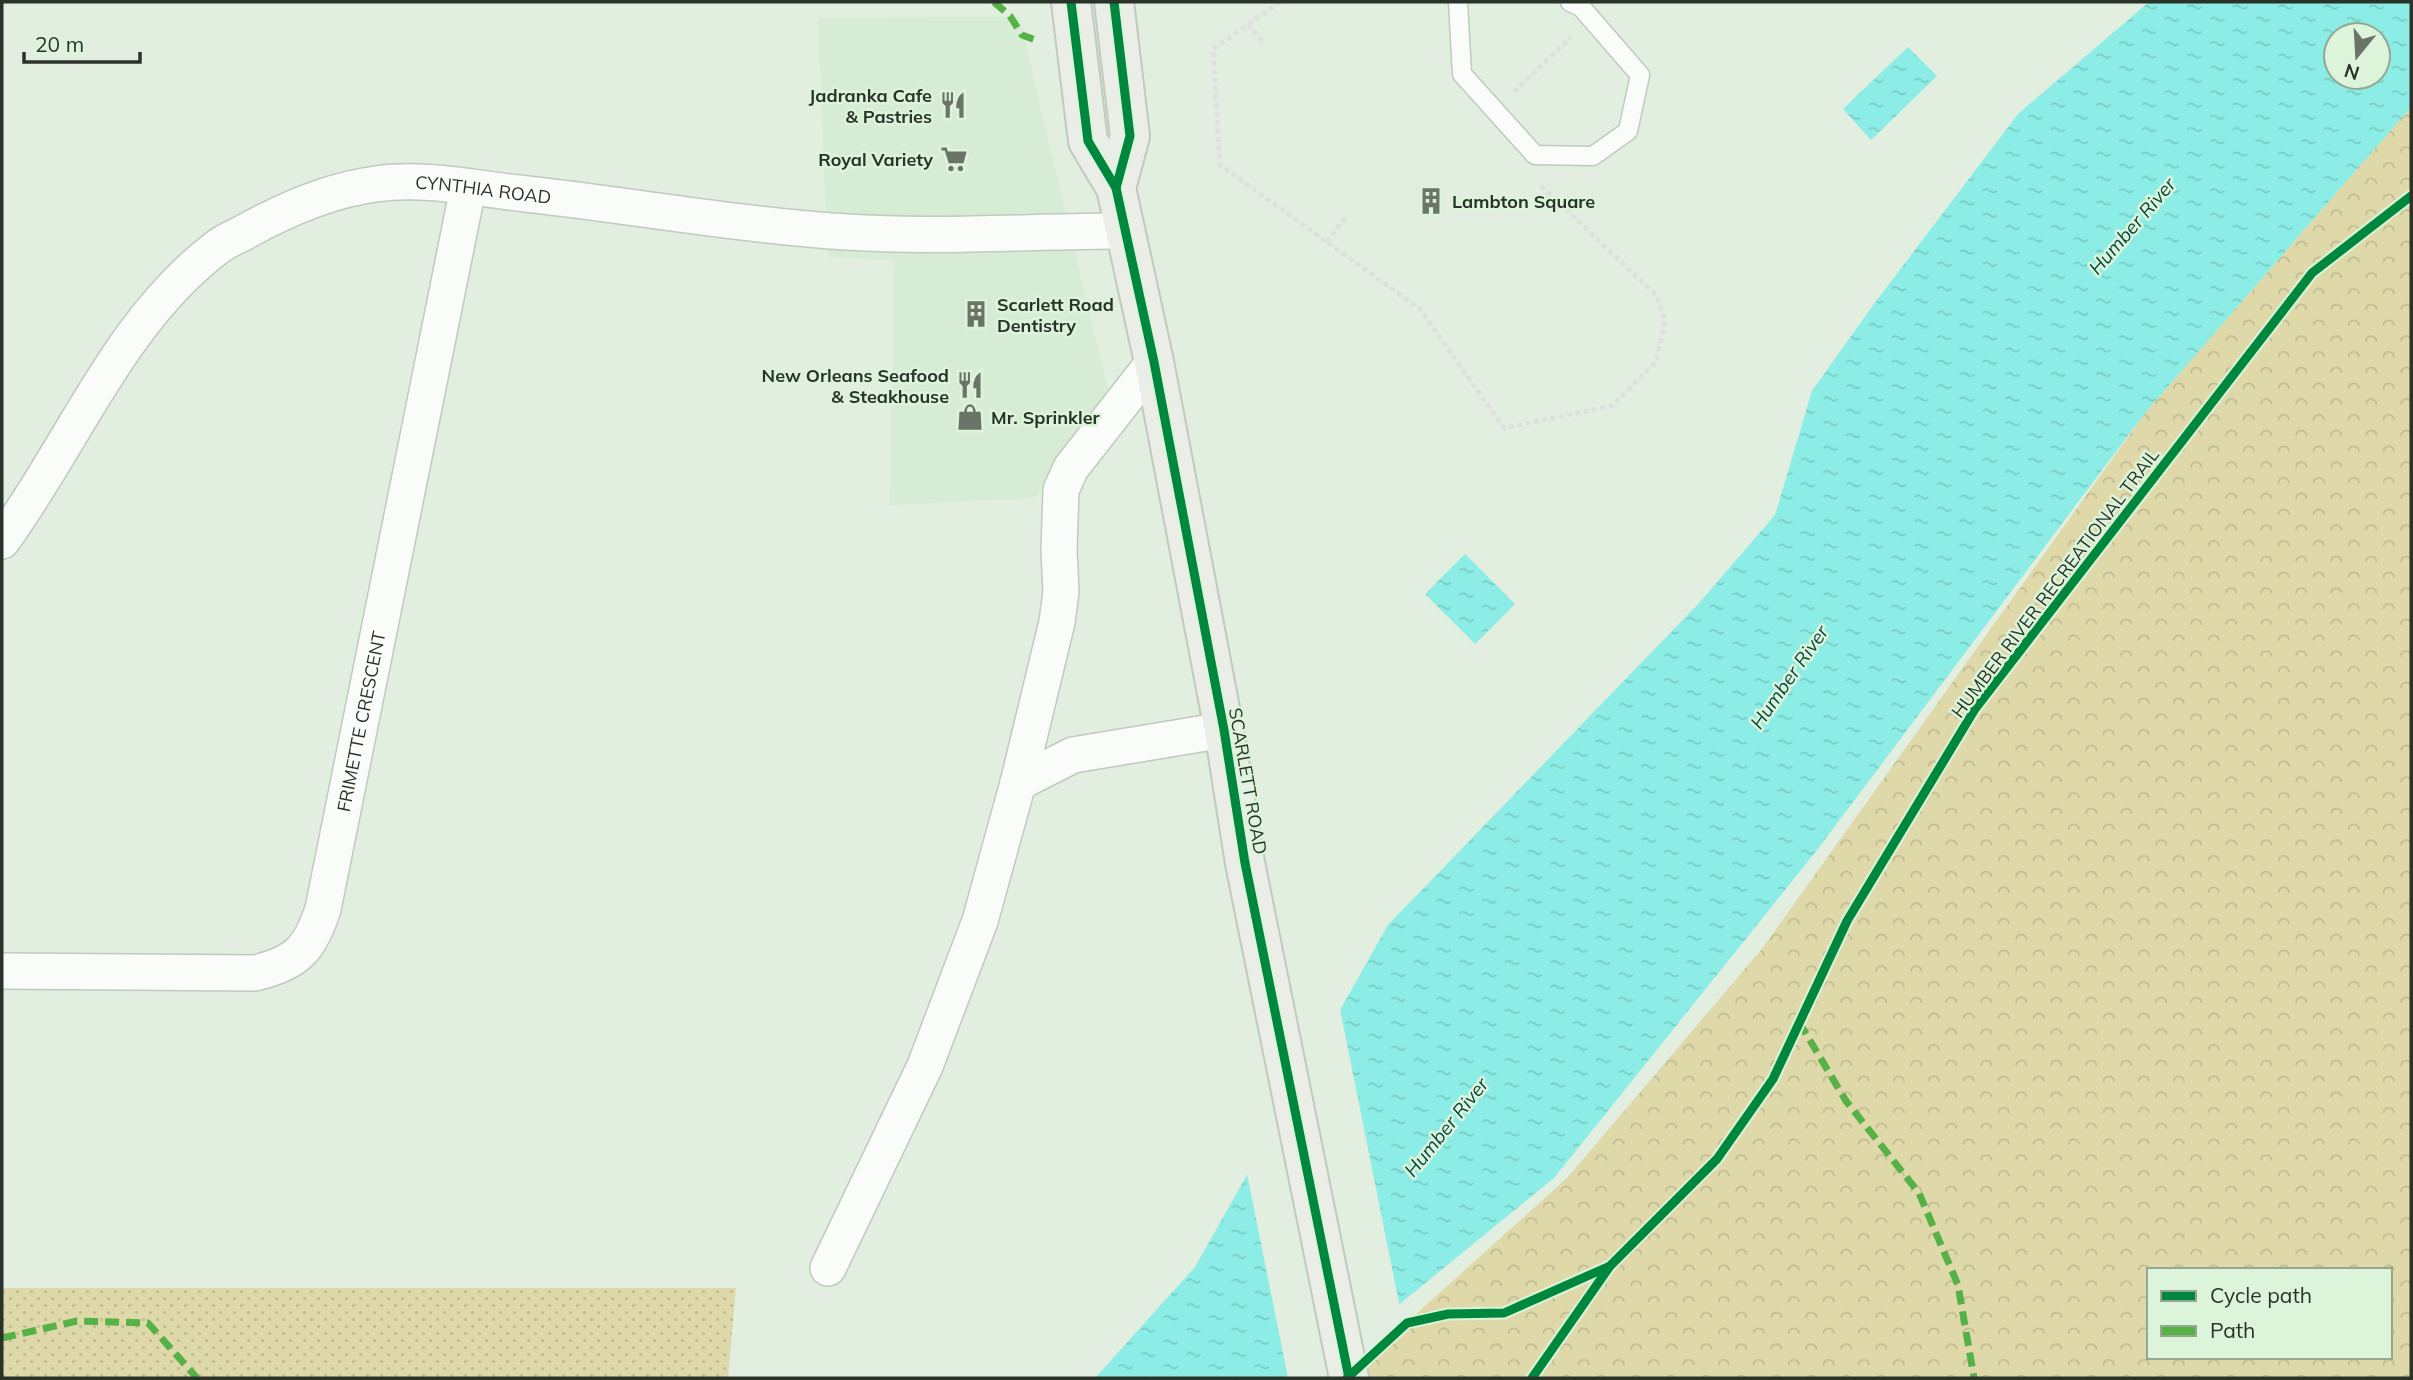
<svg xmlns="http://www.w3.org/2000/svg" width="2413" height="1380" viewBox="0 0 2413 1380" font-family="Mulish,sans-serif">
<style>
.built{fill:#d7ecd4}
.grass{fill:url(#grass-dots)}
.park{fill:url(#park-crowns);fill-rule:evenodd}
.water{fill:url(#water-ripples);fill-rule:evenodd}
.pier{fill:#e1eee0}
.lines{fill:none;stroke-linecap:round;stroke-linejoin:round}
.lane-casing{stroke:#c0cabf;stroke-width:21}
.street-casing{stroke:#c0cabf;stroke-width:38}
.secondary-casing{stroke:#c0cabf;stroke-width:42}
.path{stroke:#dde0dd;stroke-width:4.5;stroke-dasharray:5 3.5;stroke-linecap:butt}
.lane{stroke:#fafcfa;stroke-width:18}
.street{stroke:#fafcfa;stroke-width:35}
.secondary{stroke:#ebede7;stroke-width:38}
.quiet{stroke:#56b246;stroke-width:7;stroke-dasharray:14 7;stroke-linecap:butt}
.cycleway-casing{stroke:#dcf4da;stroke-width:13}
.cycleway{stroke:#00873e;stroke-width:9}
.labels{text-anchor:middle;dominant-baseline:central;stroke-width:5;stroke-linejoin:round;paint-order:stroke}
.poi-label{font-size:18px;font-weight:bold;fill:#2a3329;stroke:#dcf4da;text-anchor:end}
.street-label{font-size:18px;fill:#2a3329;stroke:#dcf4da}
.water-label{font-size:19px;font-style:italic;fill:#064644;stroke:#dcf4da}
</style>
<defs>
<pattern id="grass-dots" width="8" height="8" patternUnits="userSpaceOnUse" patternTransform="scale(1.75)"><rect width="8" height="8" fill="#dfd9aa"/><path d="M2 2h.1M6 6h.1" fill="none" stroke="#c0bb92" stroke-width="1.8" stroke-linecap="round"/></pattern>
<pattern id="park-crowns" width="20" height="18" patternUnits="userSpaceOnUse" patternTransform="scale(1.75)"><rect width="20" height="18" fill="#dfd9aa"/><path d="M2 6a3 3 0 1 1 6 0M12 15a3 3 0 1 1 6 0" fill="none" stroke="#c0bb92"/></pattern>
<pattern id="water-ripples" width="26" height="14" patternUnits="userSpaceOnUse" patternTransform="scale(1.75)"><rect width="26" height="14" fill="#8bede5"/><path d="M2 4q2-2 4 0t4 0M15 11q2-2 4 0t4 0" fill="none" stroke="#78ccc4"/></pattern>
</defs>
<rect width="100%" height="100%" fill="#e1eee0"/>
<polygon class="built" points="1019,17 1109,394 1035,498 890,505 894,260 828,257 818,18"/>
<polygon class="grass" points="2,1288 736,1288 728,1378 2,1378"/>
<path class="park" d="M2411,107v1271h-1066l222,-200 194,-228 384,-537zM2149,1270h241v87h-241z"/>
<g class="water">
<path d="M2149,2h262v105l-266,306 -328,437 -263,328 -245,200h-214l100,-111 193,-342 312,-323 75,-87 37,-124 59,-83 147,-194zM2336,35h42v42h-42z"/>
<polygon points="1908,47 1937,76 1871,140 1843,109"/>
<polygon points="1465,554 1515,604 1475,644 1425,594"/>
</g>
<polygon class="pier" points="1339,1004 1400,1308 1313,1378 1288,1378 1246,1169"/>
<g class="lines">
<defs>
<polyline id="lane" points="1458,2 1462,74 1535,155 1593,156 1628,131 1640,75 1581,7 1570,2"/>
<g id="street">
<path id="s1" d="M2,541c71,-97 116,-217 213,-292 8,-7 18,-11 28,-16 41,-23 86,-43 133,-49 47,-7 96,4 142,9 110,12 219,32 329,39 92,6 186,-1 279,-1"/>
<polyline points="1018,783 1073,755 1224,730"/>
<path id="s2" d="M2,971l253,2c42,-10 55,-24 68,-64l145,-721"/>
<polyline points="828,1268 925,1066 980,921 1018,783 1057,622 1061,592 1059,550 1061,490 1071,468 1154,362"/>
</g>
<g id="secondary">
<polyline points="1071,2 1088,141 1116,188 1154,362 1224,730 1245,863 1349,1378"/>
<polyline points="1114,2 1130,136 1116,188"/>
</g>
</defs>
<use href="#lane" class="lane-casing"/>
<use href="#street" class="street-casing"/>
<use href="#secondary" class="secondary-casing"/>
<g class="path">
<polyline points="1280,2 1213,49 1220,165 1420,309 1504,428 1612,406 1656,362 1665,321 1657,296 1539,184"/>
<polyline points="1248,24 1264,43"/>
<polyline points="1514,92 1571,37"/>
<polyline points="1327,242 1347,215"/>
</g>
<use href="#lane" class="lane"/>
<use href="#street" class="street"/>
<use href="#secondary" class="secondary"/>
<g class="quiet">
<polyline points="994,2 1010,16 1022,35 1038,41"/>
<polyline points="1799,1022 1846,1101 1919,1193 1958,1285 1974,1378"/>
<polyline points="2,1338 77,1321 148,1323 197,1378"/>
</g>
<defs>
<g id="cycleway">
<polyline points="1071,2 1088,141 1116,188 1154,362 1224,730 1245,863 1349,1378"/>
<polyline points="1114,2 1130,136 1116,188"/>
<polyline points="1347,1378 1407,1323 1448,1314 1504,1313 1610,1266 1717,1159 1773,1079 1847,921 1975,709 2312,273 2411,196"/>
<polyline points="1532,1378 1610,1266"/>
</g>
</defs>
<use href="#cycleway" class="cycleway-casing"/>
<use href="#cycleway" class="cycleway"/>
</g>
<defs>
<symbol id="restaurant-bare" viewBox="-9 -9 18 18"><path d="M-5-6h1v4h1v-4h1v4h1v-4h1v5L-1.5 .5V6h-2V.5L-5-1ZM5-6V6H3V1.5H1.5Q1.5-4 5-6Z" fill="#6a7469" stroke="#dcf4da" stroke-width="2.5" paint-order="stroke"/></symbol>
<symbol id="supermarket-bare" viewBox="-9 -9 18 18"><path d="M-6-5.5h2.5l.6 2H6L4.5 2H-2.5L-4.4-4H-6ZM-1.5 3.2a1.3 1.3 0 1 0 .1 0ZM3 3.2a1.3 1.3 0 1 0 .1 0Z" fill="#6a7469" stroke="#dcf4da" stroke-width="2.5" paint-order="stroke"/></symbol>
<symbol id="building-bare" viewBox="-9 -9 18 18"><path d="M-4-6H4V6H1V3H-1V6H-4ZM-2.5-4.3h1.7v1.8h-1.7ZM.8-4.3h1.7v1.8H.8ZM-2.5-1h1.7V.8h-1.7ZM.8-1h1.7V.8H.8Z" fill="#6a7469" stroke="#dcf4da" stroke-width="2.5" paint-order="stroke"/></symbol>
<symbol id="shop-bare" viewBox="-9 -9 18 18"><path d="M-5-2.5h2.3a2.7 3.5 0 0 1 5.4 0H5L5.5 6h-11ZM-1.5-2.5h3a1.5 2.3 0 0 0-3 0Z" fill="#6a7469" stroke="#dcf4da" stroke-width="2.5" paint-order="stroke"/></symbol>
</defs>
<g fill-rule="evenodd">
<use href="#restaurant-bare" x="934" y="86" width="38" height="38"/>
<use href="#supermarket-bare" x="935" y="140" width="38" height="38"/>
<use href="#building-bare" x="1412" y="182" width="38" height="38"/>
<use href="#building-bare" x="957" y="295" width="38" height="38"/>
<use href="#restaurant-bare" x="951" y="366" width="38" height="38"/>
<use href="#shop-bare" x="951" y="398" width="38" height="38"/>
</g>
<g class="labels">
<g class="poi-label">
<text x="932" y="95">Jadranka Cafe<tspan x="932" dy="21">&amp; Pastries</tspan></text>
<text x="933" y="159">Royal Variety</text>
<text x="1452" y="201" text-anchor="start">Lambton Square</text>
<text x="997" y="304" text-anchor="start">Scarlett Road<tspan x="997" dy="21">Dentistry</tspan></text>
<text x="949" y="375">New Orleans Seafood<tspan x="949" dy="21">&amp; Steakhouse</tspan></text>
<text x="991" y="417" text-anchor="start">Mr. Sprinkler</text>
</g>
<g class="street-label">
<text stroke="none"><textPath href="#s1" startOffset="646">CYNTHIA ROAD</textPath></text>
<text transform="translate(2055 583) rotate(-53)">HUMBER RIVER RECREATIONAL TRAIL</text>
<text stroke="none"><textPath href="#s2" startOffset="544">FRIMETTE CRESCENT</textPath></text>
<text transform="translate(1248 781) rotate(80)">SCARLETT ROAD</text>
</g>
<g class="water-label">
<text transform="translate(2132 226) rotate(-49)">Humber River</text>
<text transform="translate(1789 677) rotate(-55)">Humber River</text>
<text transform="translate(1446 1127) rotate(-51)">Humber River</text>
</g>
</g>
<rect width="2413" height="1380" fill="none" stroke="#2a3329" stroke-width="7"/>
<rect x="2147" y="1268" width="245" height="91" fill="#dcf4da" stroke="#95a793" stroke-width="2"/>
<rect x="2161" y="1291" width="35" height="10" fill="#00873e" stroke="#95a793" stroke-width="2"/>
<text x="2210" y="1303" font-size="21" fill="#2a3329">Cycle path</text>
<rect x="2161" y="1326" width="35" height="10" fill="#56b246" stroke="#95a793" stroke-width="2"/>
<text x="2210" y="1338" font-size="21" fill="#2a3329">Path</text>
<g transform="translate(2357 56) rotate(198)"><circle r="33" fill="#dcf4da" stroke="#95a793" stroke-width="2"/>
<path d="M0-5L12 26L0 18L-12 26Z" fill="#6a7469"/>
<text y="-10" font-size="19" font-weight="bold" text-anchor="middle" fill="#2a3329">N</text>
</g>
<path d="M24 52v10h116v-10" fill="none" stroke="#2a3329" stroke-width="3.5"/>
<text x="35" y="52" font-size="21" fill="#2a3329" stroke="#dcf4da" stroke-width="5" paint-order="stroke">20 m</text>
</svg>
